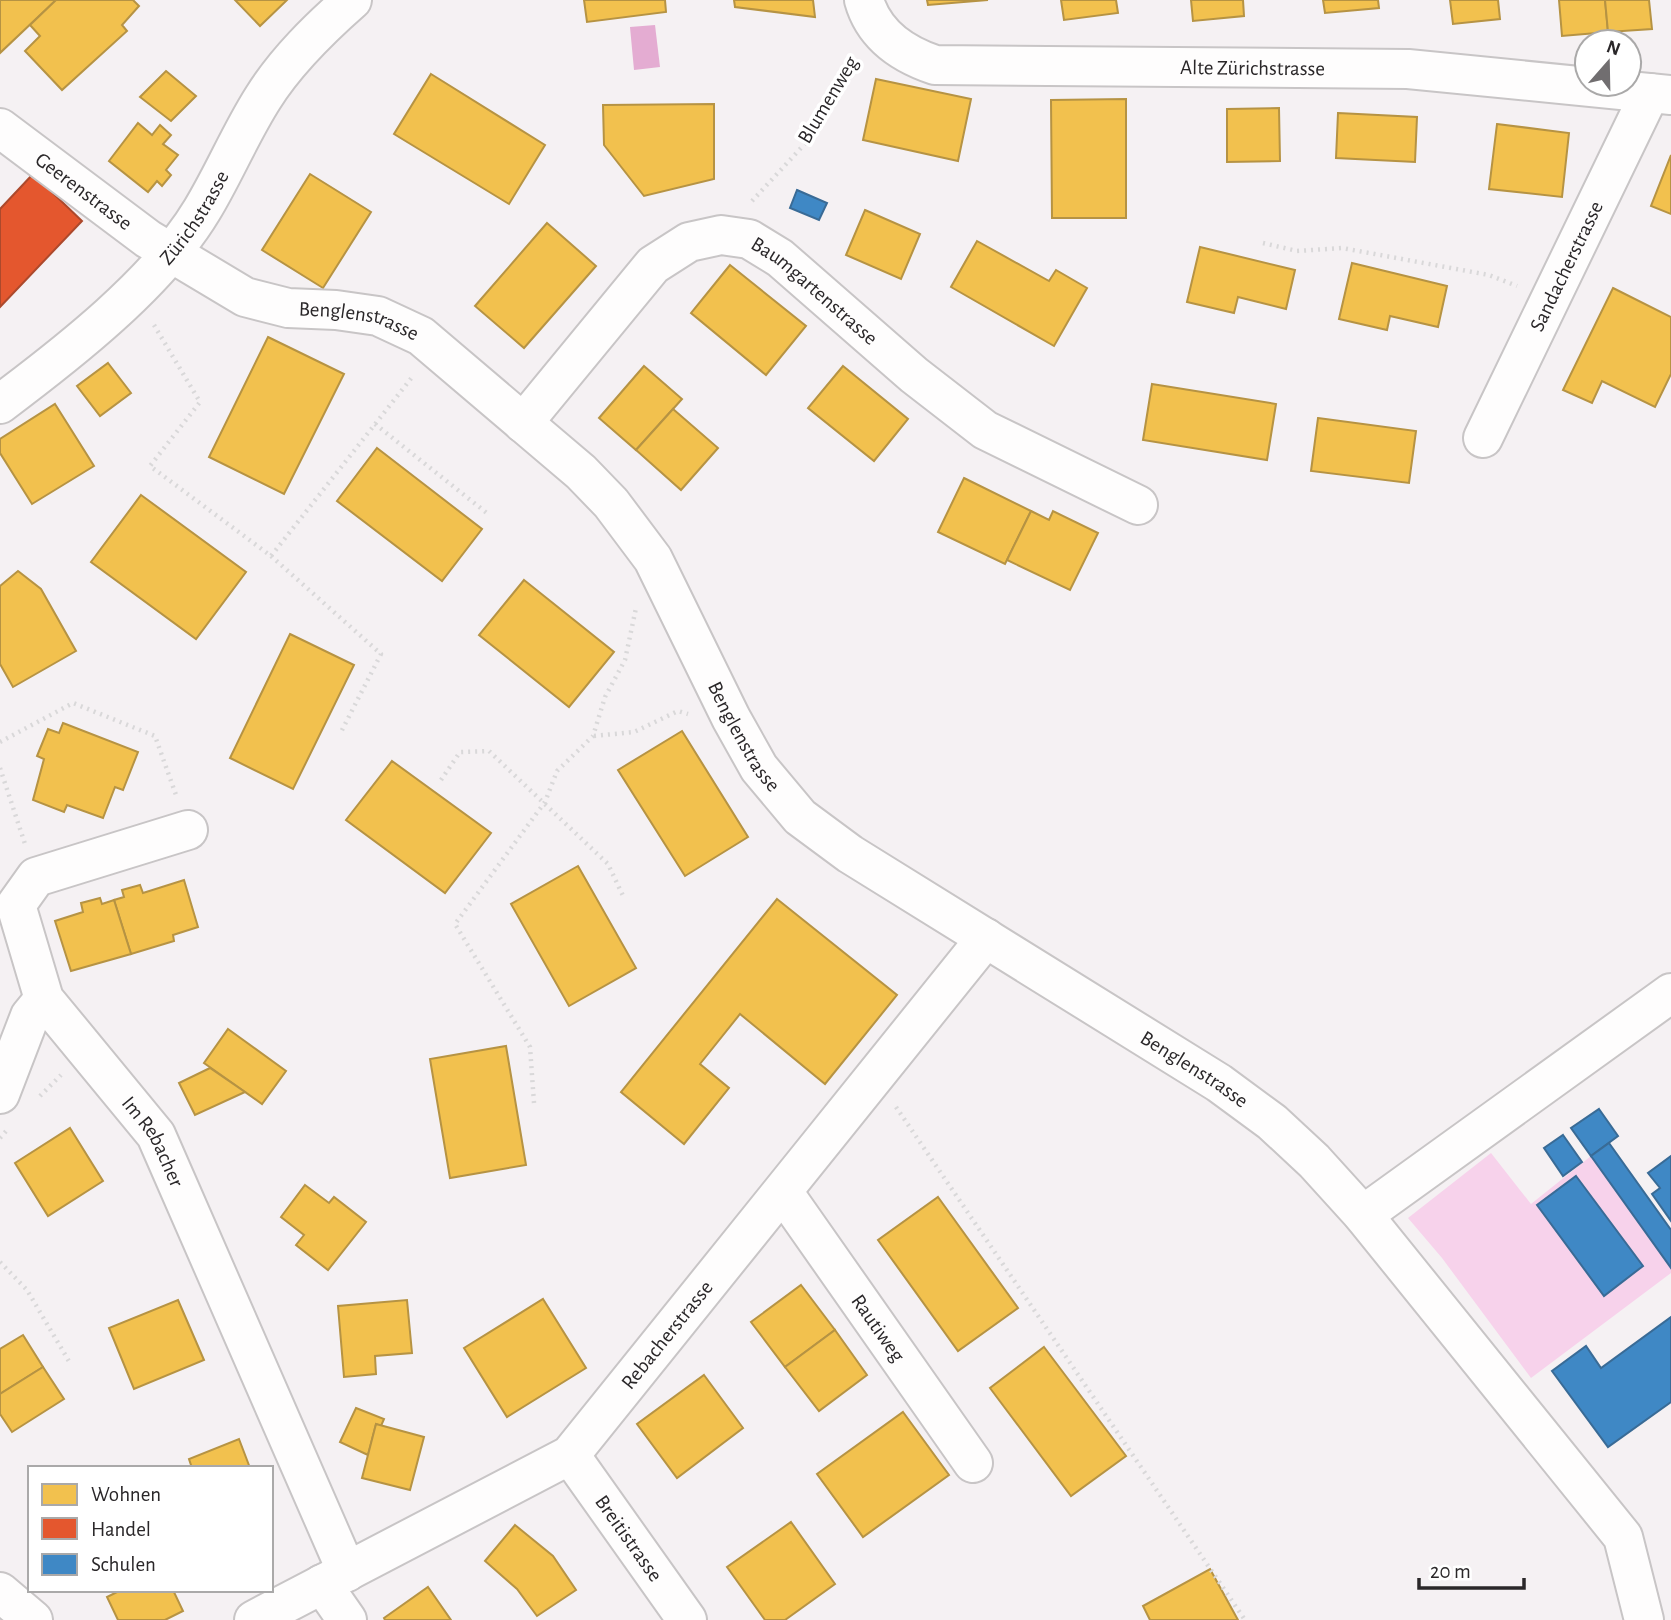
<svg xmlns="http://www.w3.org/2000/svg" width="1671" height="1620" viewBox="0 0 1671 1620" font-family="'Alegreya Sans',sans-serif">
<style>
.green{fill:#f7d2eb}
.water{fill:#e4acd2}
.homes{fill:#f2c14e;stroke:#b69343;stroke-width:2}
.shops{fill:#e4572e;stroke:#ac492c;stroke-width:2}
.schools{fill:#3f88c5;stroke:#396b96;stroke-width:2}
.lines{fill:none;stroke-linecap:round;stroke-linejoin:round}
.minor-casing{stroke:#c8c5c6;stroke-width:42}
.major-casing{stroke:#c8c5c6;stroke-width:42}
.path{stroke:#d9d8d9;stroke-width:4.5;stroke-dasharray:2 5;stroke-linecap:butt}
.minor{stroke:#fefdfd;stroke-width:38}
.major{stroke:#fefdfd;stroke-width:38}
.labels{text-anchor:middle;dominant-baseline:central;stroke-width:7;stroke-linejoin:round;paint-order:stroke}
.street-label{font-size:21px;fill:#2a2729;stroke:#fff}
</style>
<rect width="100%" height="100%" fill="#f5f1f3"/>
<polygon class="green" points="1491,1153 1531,1204 1591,1156 1671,1268 1671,1273 1531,1378 1442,1258 1408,1218"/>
<polygon class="water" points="655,25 660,67 634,70 630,27"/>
<g class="homes">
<polygon points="0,0 56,0 0,53"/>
<polygon points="56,0 133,0 139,6 122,25 127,31 62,90 25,51 40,36 30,25"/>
<polygon points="235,0 287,0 260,26"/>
<polygon points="584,0 665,0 666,12 587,22"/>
<polygon points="734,0 813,0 815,17 735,7"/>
<polygon points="927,0 988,0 928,5"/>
<polygon points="1061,0 1116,0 1118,13 1064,20"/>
<polygon points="1191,0 1243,0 1244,16 1193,21"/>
<polygon points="1323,0 1378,0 1379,8 1325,13"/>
<polygon points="1450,0 1498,0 1500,19 1453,24"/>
<polygon points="1559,0 1605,0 1608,32 1562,36"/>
<polygon points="1605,0 1649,0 1652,29 1608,32"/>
<polygon points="166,71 196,96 171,121 140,97"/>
<polygon points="431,74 545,145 509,204 394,134"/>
<polygon points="876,79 971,99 958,161 863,140"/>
<polygon points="1126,99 1126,218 1052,218 1051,100"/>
<polygon points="714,104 714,179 644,196 604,145 603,105"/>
<polygon points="1279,108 1280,161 1227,162 1227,109"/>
<polygon points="1338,113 1417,117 1415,162 1336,158"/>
<polygon points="138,123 152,135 160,125 171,135 163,144 178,155 166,170 171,175 162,186 157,181 148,192 109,161"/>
<polygon points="1497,124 1569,133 1562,197 1489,189"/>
<polygon points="1671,155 1671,214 1651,206"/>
<polygon points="310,174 371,212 323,288 262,250"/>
<polygon points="865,210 920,234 901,279 846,255"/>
<polygon points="547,223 596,266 524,348 475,306"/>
<polygon points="977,241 1049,281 1056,270 1087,288 1054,346 951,287"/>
<polygon points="1200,247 1295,270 1286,309 1238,297 1234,313 1187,302"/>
<polygon points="1352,263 1447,286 1438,327 1390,316 1387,330 1339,319"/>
<polygon points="730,265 806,326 766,375 691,313"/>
<polygon points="1613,288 1671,317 1671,374 1655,407 1602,381 1592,403 1563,390"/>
<polygon points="268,337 344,374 284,494 209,457"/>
<polygon points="108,363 131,393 100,416 77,386"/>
<polygon points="644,366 682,399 636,450 599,418"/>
<polygon points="843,366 908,419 874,461 808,408"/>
<polygon points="1152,384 1276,404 1267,460 1143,440"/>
<polygon points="55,404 94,466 32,504 0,453 0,439"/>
<polygon points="673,409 718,448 681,490 636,450"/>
<polygon points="1318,418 1416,431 1409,483 1311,471"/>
<polygon points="377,448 482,529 442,581 337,501"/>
<polygon points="964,478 1031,511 1005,564 938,532"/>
<polygon points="141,495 246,572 196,639 91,562"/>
<polygon points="1031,511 1049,520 1053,511 1098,533 1070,590 1007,560"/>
<polygon points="18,571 41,589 76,651 13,687 0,664 0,586"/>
<polygon points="524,580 614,652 569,707 479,635"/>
<polygon points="290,634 354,665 293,789 230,758"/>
<polygon points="63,723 138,752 123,790 115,787 103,818 67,805 64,812 33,800 44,759 37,756 48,729 59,733"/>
<polygon points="682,731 748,837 685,876 618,770"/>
<polygon points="392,761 491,833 445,893 346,820"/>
<polygon points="578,866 636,968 569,1006 511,904"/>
<polygon points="184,880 198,927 173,935 174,941 131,954 114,900 124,897 122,890 140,885 143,893"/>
<polygon points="100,898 102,904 114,900 131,954 71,971 55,921 83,912 81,903"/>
<polygon points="777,899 897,995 825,1084 740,1014 700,1064 729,1088 684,1144 621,1092"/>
<polygon points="228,1029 286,1071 262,1104 204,1063"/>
<polygon points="506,1046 526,1165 450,1178 430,1059"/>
<polygon points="210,1068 245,1092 195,1115 179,1083"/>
<polygon points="70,1128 103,1181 48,1216 15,1163"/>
<polygon points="305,1185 329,1203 334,1197 366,1222 328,1270 296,1245 304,1235 281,1217"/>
<polygon points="938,1197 1018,1308 958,1351 878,1240"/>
<polygon points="801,1285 835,1330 785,1367 751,1322"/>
<polygon points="543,1299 586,1368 507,1417 464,1348"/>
<polygon points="178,1300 204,1360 134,1389 109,1328"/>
<polygon points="407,1300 412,1353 375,1356 376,1374 344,1377 338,1306"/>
<polygon points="835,1330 867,1375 819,1411 785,1367"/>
<polygon points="23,1335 43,1367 0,1394 0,1349"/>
<polygon points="1044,1347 1126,1456 1071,1496 990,1388"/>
<polygon points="43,1367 64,1399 12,1432 0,1414 0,1394"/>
<polygon points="704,1375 743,1428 677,1478 637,1424"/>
<polygon points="356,1408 384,1419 381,1426 376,1424 368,1455 340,1442"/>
<polygon points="903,1412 949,1475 863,1537 817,1474"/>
<polygon points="376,1424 424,1437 410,1490 362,1478"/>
<polygon points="239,1439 250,1468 192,1468 189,1459"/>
<polygon points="791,1522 835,1584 785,1620 765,1620 727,1567"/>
<polygon points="515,1525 553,1556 576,1590 537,1616 517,1589 485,1561"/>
<polygon points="1210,1569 1238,1620 1150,1620 1143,1606"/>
<polygon points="428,1587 451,1620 385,1620 384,1618"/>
<polygon points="121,1590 173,1590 183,1611 165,1620 118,1620 107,1597"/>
</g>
<polygon class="shops" points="33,174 82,221 0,307 0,209"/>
<g class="schools">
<polygon points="797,190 827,203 819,220 790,208"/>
<polygon points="1599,1109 1618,1136 1591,1156 1571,1128"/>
<polygon points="1563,1135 1582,1162 1563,1176 1544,1148"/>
<polygon points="1609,1143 1671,1230 1671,1268 1591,1156"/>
<polygon points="1671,1156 1671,1221 1652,1194 1660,1188 1648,1173"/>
<polygon points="1576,1176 1643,1266 1604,1296 1537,1205"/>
<polygon points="1671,1317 1671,1402 1608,1447 1552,1371 1586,1346 1601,1368"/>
</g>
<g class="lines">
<defs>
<g id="minor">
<path id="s1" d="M864,0c10,35 38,54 71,65l473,4 263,26"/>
<path id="s2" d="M0,128l148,111 97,58 43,11 48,2 42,6 43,20 160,136 30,31 42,56 78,159 28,50 41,49 50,37 369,229 53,39 42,39 49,54 260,322 21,83"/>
<path id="s3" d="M0,404c68,-51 158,-121 202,-194 22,-36 38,-76 61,-112 23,-37 56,-69 89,-98"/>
<path id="s4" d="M523,423l130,-158 36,-23 32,-7 28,4 31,19 134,117 71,55 153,75"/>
<path id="s5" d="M1483,438l167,-345"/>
<path id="s6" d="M188,830l-152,47 -20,28 28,94 112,136 191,437"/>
<polyline points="0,1094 30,1016 44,999"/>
<path id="s7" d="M783,1192l190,271"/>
<polyline points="1363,1215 1671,993"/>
<path id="s8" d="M570,1455l117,165"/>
<polyline points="322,1584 347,1620"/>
<path id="s9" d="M254,1620l316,-165 416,-517"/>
</g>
<polyline id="major" points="0,1592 33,1620"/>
</defs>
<use href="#minor" class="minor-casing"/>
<use href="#major" class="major-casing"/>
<g class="path">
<polyline points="752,201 813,135 855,55"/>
<polyline points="1263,243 1297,251 1342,248 1489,275 1517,286"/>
<polyline points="154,325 200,402 150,466 271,556 413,376"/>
<polyline points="375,424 488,514"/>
<polyline points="271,556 381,654 340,734"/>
<polyline points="594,736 634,732 678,711 688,714"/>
<polyline points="0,742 73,703 155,736 176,795"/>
<polyline points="0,768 25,844"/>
<polyline points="441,780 460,752 489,751 608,864 624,898"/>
<polyline points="40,1096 61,1075"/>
<polyline points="534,1103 530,1047 455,924 545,802 557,771 593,736 605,697 625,660 636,608"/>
<polyline points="896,1107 1245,1620"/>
<polyline points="0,1138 7,1130"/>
<polyline points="0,1262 27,1290 70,1363"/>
</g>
<use href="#minor" class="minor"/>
<use href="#major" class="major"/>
</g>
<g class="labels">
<g class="street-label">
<text stroke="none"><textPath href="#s1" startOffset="418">Alte Zürichstrasse</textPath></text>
<text transform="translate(828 100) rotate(-59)">Blumenweg</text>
<text stroke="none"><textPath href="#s2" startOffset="105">Geerenstrasse</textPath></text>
<text stroke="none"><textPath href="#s3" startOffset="271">Zürichstrasse</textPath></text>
<text stroke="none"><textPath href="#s5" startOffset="191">Sandacherstrasse</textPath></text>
<text stroke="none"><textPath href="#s4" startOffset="392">Baumgartenstrasse</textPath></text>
<text stroke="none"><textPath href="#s2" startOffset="415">Benglenstrasse</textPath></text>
<text stroke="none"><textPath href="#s2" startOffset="1003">Benglenstrasse</textPath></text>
<text stroke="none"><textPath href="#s2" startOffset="1570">Benglenstrasse</textPath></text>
<text stroke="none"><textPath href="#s6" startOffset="472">Im Rebacher</textPath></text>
<text stroke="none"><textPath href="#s7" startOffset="166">Rautiweg</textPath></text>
<text stroke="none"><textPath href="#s9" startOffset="511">Rebacherstrasse</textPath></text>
<text stroke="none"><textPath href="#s8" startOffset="102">Breitistrasse</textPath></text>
</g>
</g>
<rect x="28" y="1466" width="245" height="126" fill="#ffffff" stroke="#aaa9a9" stroke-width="2"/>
<rect x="42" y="1484" width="35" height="21" fill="#f2c14e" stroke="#aaa9a9" stroke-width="2"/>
<text x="91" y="1501" font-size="21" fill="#2a2729">Wohnen</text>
<rect x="42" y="1518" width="35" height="21" fill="#e4572e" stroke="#aaa9a9" stroke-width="2"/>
<text x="91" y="1536" font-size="21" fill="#2a2729">Handel</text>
<rect x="42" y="1554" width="35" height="21" fill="#3f88c5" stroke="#aaa9a9" stroke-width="2"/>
<text x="91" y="1571" font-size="21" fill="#2a2729">Schulen</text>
<g transform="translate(1608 63) rotate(20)"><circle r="33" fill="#ffffff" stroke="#aaa9a9" stroke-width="2"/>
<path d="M0-5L12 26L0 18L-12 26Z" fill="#716e70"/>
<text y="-10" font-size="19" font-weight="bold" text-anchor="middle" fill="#2a2729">N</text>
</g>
<path d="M1419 1578v10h105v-10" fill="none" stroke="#2a2729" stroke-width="3.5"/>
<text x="1430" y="1578" font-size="21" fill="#2a2729" stroke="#ffffff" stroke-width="5" paint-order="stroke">20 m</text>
</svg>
